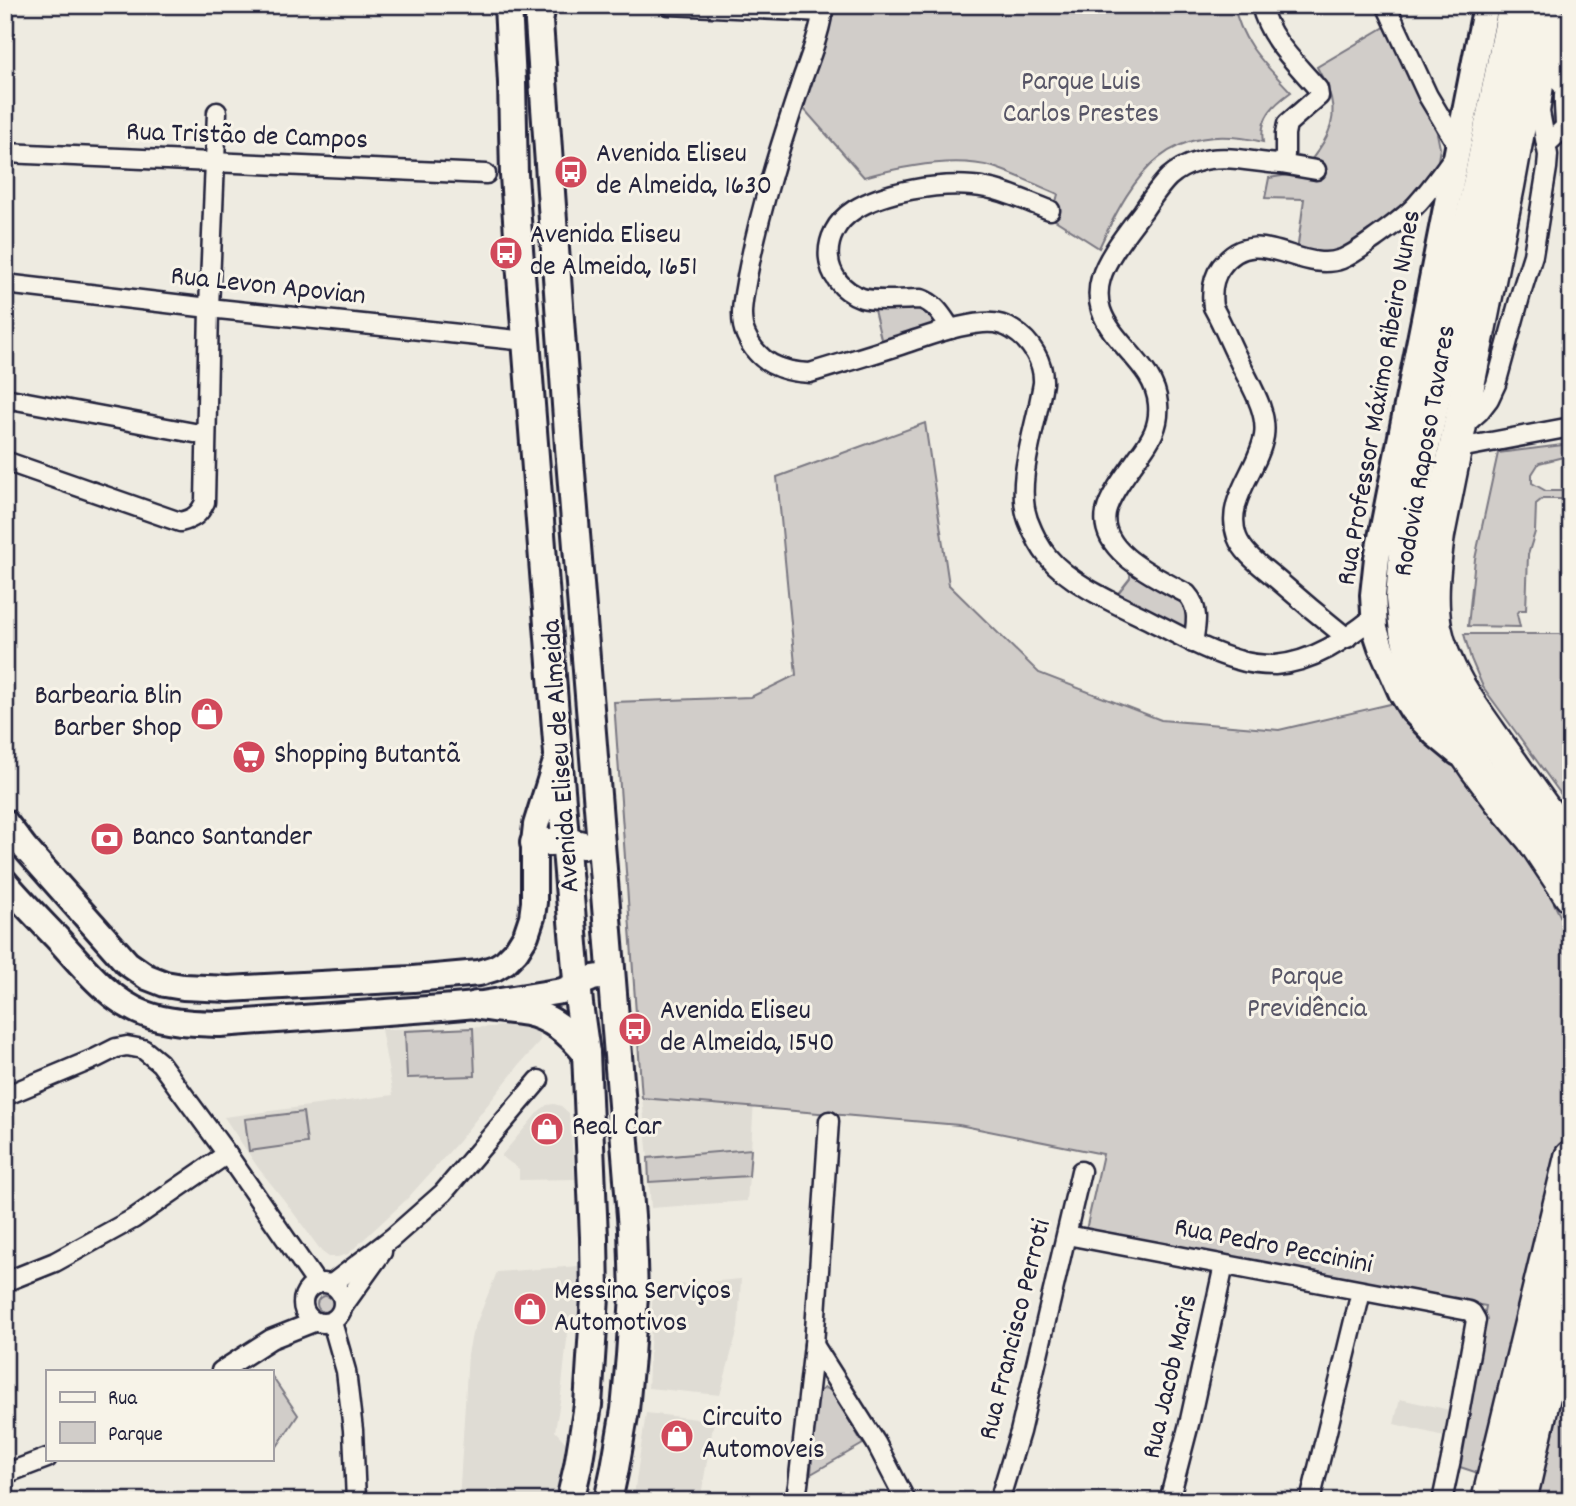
<svg xmlns="http://www.w3.org/2000/svg" width="1576" height="1506" viewBox="0 0 1576 1506" font-family="Dekko,sans-serif">
<style>
.built{fill:#dfdcd4}
.green{fill:#d1cdc9;stroke:#7a7882;stroke-width:2}
.lines{fill:none;stroke-linecap:round;stroke-linejoin:round}
.minor-casing{stroke:#22223b;stroke-width:23}
.secondary-casing{stroke:#22223b;stroke-width:30}
.primary-casing{stroke:#22223b;stroke-width:32}
.motorway-casing{stroke:#22223b;stroke-width:37}
.minor{stroke:#f7f3e8;stroke-width:18}
.secondary{stroke:#f7f3e8;stroke-width:24}
.primary{stroke:#f7f3e8;stroke-width:26}
.motorway{stroke:#f7f3e8;stroke-width:32}
.labels{text-anchor:middle;dominant-baseline:central;stroke-width:6;stroke-linejoin:round;paint-order:stroke}
.park-label{font-size:28px;fill:#575566;stroke:#f7f3e8}
.street-label{font-size:28px;fill:#22223b;stroke:#f7f3e8}
.poi-label{font-size:28px;fill:#22223b;stroke:#f7f3e8;text-anchor:start}
</style>
<rect width="100%" height="100%" fill="#eeebe1"/>
<filter id="ink" filterUnits="userSpaceOnUse"><feTurbulence type="fractalNoise" baseFrequency=".0143" numOctaves="2"/><feDisplacementMap in="SourceGraphic" scale="14" xChannelSelector="R" yChannelSelector="G"/><feConvolveMatrix kernelMatrix="1 2 1 2 8 2 1 2 1" color-interpolation-filters="sRGB"/></filter>
<g filter="url(#ink)">
<g class="built">
<polygon points="524,1023 532,1027 539,1034 540,1040 536,1046 520,1064 458,1142 406,1200 348,1254 338,1257 329,1257 322,1252 284,1200 259,1169 224,1117 393,1095 381,1029 493,1027"/>
<polygon points="642,1098 754,1101 751,1149 648,1158"/>
<polygon points="554,1104 561,1106 569,1113 575,1179 519,1180 519,1169 501,1156 539,1111 547,1105"/>
<polygon points="749,1176 747,1201 651,1208 649,1182"/>
<polygon points="579,1266 578,1330 568,1330 561,1395 555,1431 567,1444 556,1501 459,1501 468,1354 472,1334 497,1272"/>
<polygon points="741,1279 738,1328 720,1395 648,1388 653,1287"/>
<polygon points="1400,1399 1450,1410 1444,1436 1394,1424"/>
<polygon points="646,1413 714,1421 700,1501 633,1501"/>
</g>
<g class="green">
<path d="M823,5h411c7,38 32,60 57,87 -18,13 -32,26 -28,50 -95,-22 -128,29 -164,106l-47,-30 6,-24c-22,-9 -43,-20 -65,-27 -38,-11 -92,0 -129,10l-68,-77z"/>
<path d="M1390,24l45,99 5,25 -3,19 -19,26 -22,16 -37,35 -21,13 -41,-5 7,-53 -39,-1 4,-20 32,-5c17,-22 38,-44 30,-75 -3,-10 -9,-21 -14,-31z"/>
<polygon points="920,300 947,330 884,351 872,302"/>
<polygon points="925,423 949,585 1039,673 1161,720 1279,730 1398,702 1474,783 1540,875 1571,938 1571,1118 1481,1474 1457,1466 1486,1306 1086,1230 1103,1154 959,1125 642,1098 614,702 751,697 796,675 777,477"/>
<polygon points="1571,444 1571,454 1567,456 1539,463 1532,474 1532,483 1546,491 1571,491 1571,499 1542,499 1536,504 1535,532 1528,555 1526,610 1520,610 1517,614 1520,627 1468,626 1475,559 1498,453"/>
<polygon points="1131,561 1187,594 1193,643 1112,601 1130,578"/>
<polygon points="1464,634 1571,634 1571,808 1483,687 1471,659"/>
<polygon points="473,1028 475,1076 407,1078 405,1031"/>
<polygon points="303,1112 307,1143 249,1151 245,1119"/>
<polygon points="751,1149 749,1176 649,1182 648,1158"/>
<circle cx="325" cy="1304" r="8"/>
<polygon points="1571,1340 1571,1471 1564,1501 1530,1501"/>
<polygon points="271,1375 298,1415 276,1448 271,1440"/>
<polygon points="825,1388 832,1391 863,1444 811,1474 816,1396 817,1393"/>
</g>
<g class="lines">
<defs>
<g id="minor">
<polyline points="669,5 823,12"/>
<path d="M823,5c0,19 -13,53 -20,72 -22,66 -43,131 -56,200 -3,18 -9,41 -1,58 12,28 35,37 64,38 32,-10 64,-19 96,-30 25,-8 51,-18 77,-20 11,-1 21,1 30,7 18,11 31,32 30,53 -1,7 -3,15 -4,21 -7,34 -23,83 -11,116 5,13 11,26 20,37 23,28 71,48 103,64 28,14 57,31 87,39 12,4 25,5 37,5 38,-3 70,-25 99,-48"/>
<polyline points="1386,5 1428,96 1458,146"/>
<path d="M1546,145l19,-18c0,-19 -5,-38 6,-55"/>
<polyline points="5,153 486,174"/>
<polyline points="1281,164 1316,170"/>
<polyline points="5,284 209,308 526,341"/>
<path d="M951,329c-9,-13 -15,-25 -30,-30 -14,0 -47,3 -59,-1 -42,-15 -44,-65 -8,-88 30,-19 84,-27 119,-24 27,2 52,15 77,24"/>
<polyline points="5,398 205,435"/>
<polyline points="1461,428 1479,412 1489,399 1496,384 1521,293 1533,255 1547,168 1548,155 1540,112 1548,59"/>
<polyline points="1454,449 1571,427"/>
<path d="M5,461l175,61c13,-3 19,-7 25,-20l4,-194 8,-196"/>
<path d="M1347,638c-25,-20 -50,-41 -74,-62 -13,-11 -30,-23 -36,-39 -13,-37 21,-66 27,-101 4,-26 -15,-53 -25,-75 -9,-18 -16,-36 -26,-54 -2,-15 -1,-28 8,-40 35,-47 79,8 121,-8 12,-5 22,-13 32,-20 15,-11 30,-21 42,-34 14,-15 25,-31 37,-47"/>
<path d="M1193,643c3,-18 7,-35 -6,-49 -28,-16 -89,-41 -81,-82 4,-18 22,-40 32,-55 13,-17 22,-31 20,-53 -3,-39 -45,-58 -57,-94 -3,-10 -3,-22 0,-32 7,-23 28,-48 42,-67 8,-12 16,-24 26,-34 8,-7 17,-12 28,-15 28,-9 56,1 84,2l4,-9v-21l2,-10 32,-28 -1,-7c-22,-26 -49,-49 -57,-84"/>
<polyline points="5,1096 96,1058 116,1048 127,1046 143,1049 160,1063 227,1154 317,1284"/>
<polyline points="1067,1235 1469,1311 1472,1313 1476,1320 1451,1459 1442,1501"/>
<polyline points="5,1282 55,1262 133,1219 227,1154"/>
<circle cx="323" cy="1303" r="20"/>
<polyline points="332,1284 392,1238 443,1193 539,1080"/>
<polyline points="344,1305 382,1252"/>
<polyline points="332,1322 346,1371 353,1430 356,1501"/>
<polyline points="814,1345 876,1443 906,1501"/>
<polyline points="221,1371 271,1339 314,1322"/>
<polyline points="5,1474 47,1458"/>
<polyline points="795,1501 798,1485 814,1345 829,1121"/>
<polyline points="999,1501 1020,1432 1081,1171"/>
<polyline points="1169,1501 1190,1420 1224,1265"/>
<polyline points="1310,1501 1361,1292"/>
</g>
<g id="secondary">
<polyline points="1458,753 1435,734 1412,710 1401,692 1381,647 1375,629 1373,595 1377,558 1486,5"/>
<polyline points="5,822 25,848 127,963 147,977 165,984 183,987 229,989 413,979 479,973 495,968 505,962 516,951 526,935 532,917 534,902 534,843 536,825 558,755"/>
<path d="M5,882c16,19 34,37 51,55 26,28 52,63 89,77 24,9 50,9 75,10l222,-16 34,-3 86,-14 31,-13 19,-3"/>
</g>
<g id="primary">
<polyline points="508,5 512,83 514,175 519,249 558,754 579,1004 586,1053 594,1237 595,1297 588,1405 578,1466 570,1501"/>
<polyline points="542,5 539,22 569,447 632,1229 634,1295 630,1356 625,1410 615,1468 608,1501"/>
<polyline points="534,843 566,841 583,845"/>
<path d="M476,1005c17,4 34,4 51,7 24,5 44,22 59,41"/>
</g>
<g id="motorway">
<polyline points="1515,5 1480,180 1423,447 1408,529 1402,598 1406,631 1416,667 1428,693 1449,728 1476,768 1500,800 1533,839 1571,896"/>
<path d="M1541,5l-33,181 -70,349c-4,30 -8,62 -3,92 9,46 40,85 66,122 23,32 46,65 70,97"/>
<polyline points="1554,25 1548,59 1566,79"/>
<polyline points="1488,1501 1571,1157"/>
<polyline points="1520,1501 1571,1278"/>
</g>
</defs>
<use href="#minor" class="minor-casing"/>
<use href="#secondary" class="secondary-casing"/>
<use href="#primary" class="primary-casing"/>
<use href="#motorway" class="motorway-casing"/>
<use href="#minor" class="minor"/>
<use href="#secondary" class="secondary"/>
<use href="#primary" class="primary"/>
<use href="#motorway" class="motorway"/>
</g>
</g>
<defs>
<symbol id="bus-disc" viewBox="-11 -11 22 22"><circle r="9.5" fill="#d1495b" stroke="#f7f3e8"/><path d="M-5-6H5V4H4V6H2V4H-2V6H-4V4H-5ZM-3.5-4V0h7V-4ZM-3.5 1.2v1.5H-2V1.2ZM2 1.2v1.5H3.5V1.2Z" fill="#fff"/></symbol>
<symbol id="shop-disc" viewBox="-11 -11 22 22"><circle r="9.5" fill="#d1495b" stroke="#f7f3e8"/><path d="M-5-2.5h2.3a2.7 3.5 0 0 1 5.4 0H5L5.5 6h-11ZM-1.5-2.5h3a1.5 2.3 0 0 0-3 0Z" fill="#fff"/></symbol>
<symbol id="supermarket-disc" viewBox="-11 -11 22 22"><circle r="9.5" fill="#d1495b" stroke="#f7f3e8"/><path d="M-6-5.5h2.5l.6 2H6L4.5 2H-2.5L-4.4-4H-6ZM-1.5 3.2a1.3 1.3 0 1 0 .1 0ZM3 3.2a1.3 1.3 0 1 0 .1 0Z" fill="#fff"/></symbol>
<symbol id="bank-disc" viewBox="-11 -11 22 22"><circle r="9.5" fill="#d1495b" stroke="#f7f3e8"/><path d="M-6-4H6V4H-6ZM0-2.3a2.3 2.3 0 1 0 0 4.6a2.3 2.3 0 1 0 0-4.6Z" fill="#fff"/></symbol>
</defs>
<g fill-rule="evenodd">
<use href="#bus-disc" x="552" y="153" width="38" height="38"/>
<use href="#bus-disc" x="487" y="234" width="38" height="38"/>
<use href="#shop-disc" x="188" y="695" width="38" height="38"/>
<use href="#supermarket-disc" x="230" y="738" width="38" height="38"/>
<use href="#bank-disc" x="88" y="820" width="38" height="38"/>
<use href="#bus-disc" x="616" y="1010" width="38" height="38"/>
<use href="#shop-disc" x="528" y="1110" width="38" height="38"/>
<use href="#shop-disc" x="511" y="1290" width="38" height="38"/>
<use href="#shop-disc" x="658" y="1417" width="38" height="38"/>
</g>
<g class="labels">
<g class="park-label">
<text x="1081" y="84">Parque Luis<tspan x="1081" dy="32">Carlos Prestes</tspan></text>
<text x="1307" y="979">Parque<tspan x="1307" dy="32">Previdência</tspan></text>
</g>
<g class="street-label">
<text transform="translate(247 138) rotate(2)">Rua Tristão de Campos</text>
<text transform="translate(268 288) rotate(6)">Rua Levon Apovian</text>
<text transform="translate(1381 398) rotate(-80)">Rua Professor Máximo Ribeiro Nunes</text>
<text transform="translate(1427 451) rotate(-80)">Rodovia Raposo Tavares</text>
<text transform="translate(563 756) rotate(-94)">Avenida Eliseu de Almeida</text>
<text transform="translate(1273 1248) rotate(11)">Rua Pedro Peccinini</text>
<text transform="translate(1017 1330) rotate(-76)">Rua Francisco Perroti</text>
<text transform="translate(1172 1377) rotate(-77)">Rua Jacob Maris</text>
</g>
<g class="poi-label">
<text x="596" y="156">Avenida Eliseu<tspan x="596" dy="32">de Almeida, 1630</tspan></text>
<text x="530" y="237">Avenida Eliseu<tspan x="530" dy="32">de Almeida, 1651</tspan></text>
<text x="182" y="698" text-anchor="end">Barbearia Blin<tspan x="182" dy="32">Barber Shop</tspan></text>
<text x="274" y="757">Shopping Butantã</text>
<text x="132" y="839">Banco Santander</text>
<text x="660" y="1013">Avenida Eliseu<tspan x="660" dy="32">de Almeida, 1540</tspan></text>
<text x="572" y="1129">Real Car</text>
<text x="554" y="1293">Messina Serviços<tspan x="554" dy="32">Automotivos</tspan></text>
<text x="702" y="1420">Circuito<tspan x="702" dy="32">Automoveis</tspan></text>
</g>
</g>
<rect width="1576" height="1506" fill="none" stroke="#f7f3e8" stroke-width="28"/>
<rect x="14" y="14" width="1548" height="1478" fill="none" stroke="#22223b" stroke-width="2.5" filter="url(#ink)"/>
<rect x="46" y="1370" width="228" height="91" fill="#f7f3e8" stroke="#a29fa3" stroke-width="2"/>
<rect x="60" y="1392" width="35" height="10" fill="#f7f3e8" stroke="#a29fa3" stroke-width="2"/>
<text x="108" y="1404" font-size="21" fill="#22223b">Rua</text>
<rect x="60" y="1422" width="35" height="21" fill="#d1cdc9" stroke="#a29fa3" stroke-width="2"/>
<text x="108" y="1440" font-size="21" fill="#22223b">Parque</text>
</svg>
